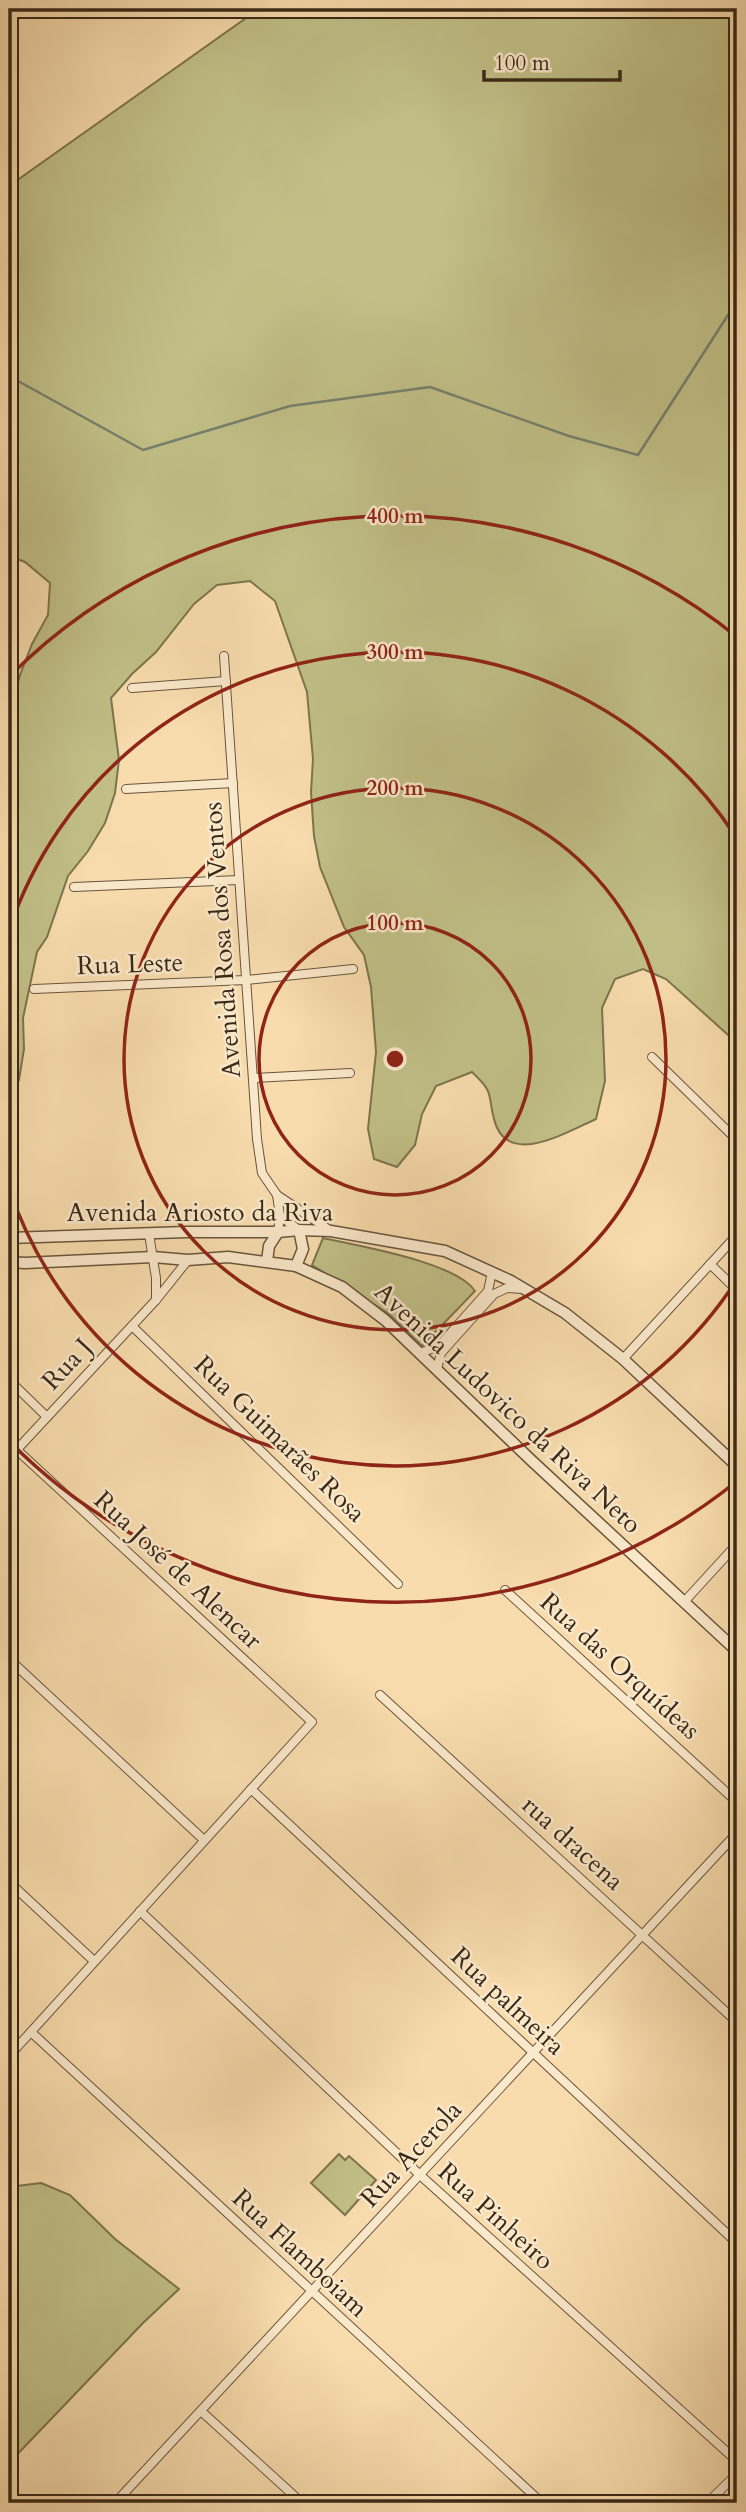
<svg xmlns="http://www.w3.org/2000/svg" width="746" height="2512" viewBox="0 0 746 2512" font-family="Cardo,serif">
<style>
.green{fill:#c1bf87;stroke:#7d744f;stroke-width:2}
.lines{fill:none;stroke-linecap:round;stroke-linejoin:round}
.stream{stroke:#76816c;stroke-width:2.5}
.minor-casing{stroke:#69553c;stroke-width:10}
.tertiary-casing{stroke:#69553c;stroke-width:13}
.minor{stroke:#fae8ca;stroke-width:8}
.tertiary{stroke:#fae8ca;stroke-width:10}
.ring{fill:none;stroke:#8f2418;stroke-width:3.5}
.labels{text-anchor:middle;dominant-baseline:central;stroke-width:5;stroke-linejoin:round;paint-order:stroke}
.street-label{font-size:26px;fill:#392817;stroke:#fae8ca}
.centre{fill:#8f2418;stroke:#fae8ca;stroke-width:3.5}
.ring-label{font-size:21px;text-anchor:middle;font-weight:bold;fill:#8f2418;stroke:#fae8ca;stroke-width:5;stroke-linejoin:round;paint-order:stroke}
</style>
<rect width="100%" height="100%" fill="#f8dcad"/>
<filter id="stains"><feTurbulence type="fractalNoise" baseFrequency=".00286" numOctaves="4"/><feColorMatrix values="0 0 0 0 .2 0 0 0 0 .09 0 0 0 0 .02 0 0 0 .5 -.17"/></filter>
<radialGradient id="worn" r=".72"><stop offset=".6" stop-color="#630" stop-opacity="0"/><stop offset="1" stop-color="#630" stop-opacity=".3"/></radialGradient>
<g class="green">
<path d="M239,9h489l9,8v1026l-71,-64 -23,-10 -28,10 -13,29 3,73 -9,38c-29,13 -90,50 -102,0 -7,-27 1,-25 -22,-47l-36,14 -14,28 -7,31 -18,22 -23,-8 -6,-30 8,-77 -5,-65 -7,-32 -20,-28 -24,-60 -6,-31 -3,-44 2,-33 -6,-67 -32,-91 -25,-20 -33,4 -23,19 -38,48 -24,22 -21,24 8,62 -4,33 -10,30 -17,28 -20,25 -21,61 -10,15 -14,66 1,31 -5,31 -10,22v-366l3,-30 8,-31 12,-31 16,-29 2,-32 -25,-21 -16,-6v-356l7,-2 -7,-1v-11l237,-168z"/>
<path d="M323,1238c35,8 133,24 152,53l-53,55 -33,-32 -77,-49z"/>
<polygon points="339,2154 345,2160 349,2156 376,2180 345,2215 311,2183"/>
<polygon points="41,2183 70,2195 115,2239 179,2289 143,2323 9,2463 9,2187"/>
</g>
<g class="lines">
<polyline class="stream" points="9,376 143,450 290,406 430,387 569,436 638,455 737,301"/>
<defs>
<g id="minor">
<polyline points="224,656 257,1139 262,1173 277,1195 280,1216 278,1232"/>
<polyline points="132,688 226,681"/>
<polyline points="126,789 233,783"/>
<polyline points="74,887 239,880"/>
<polyline points="34,989 246,980 353,969"/>
<polyline points="652,1057 737,1140"/>
<polyline points="253,1078 350,1073"/>
<polyline points="277,1195 331,1231"/>
<polyline points="280,1216 299,1230"/>
<polyline points="149,1234 156,1278 156,1300"/>
<polyline points="710,1264 737,1290"/>
<polyline points="132,1326 398,1584"/>
<polyline points="420,1353 439,1346 488,1291 492,1272"/>
<polyline points="623,1359 737,1235"/>
<polyline points="437,1369 441,1353 494,1294 507,1288 522,1289"/>
<polyline points="9,1380 47,1417"/>
<polyline points="9,1458 156,1300 188,1260"/>
<polyline points="505,1590 737,1802"/>
<polyline points="684,1602 737,1544"/>
<polyline points="9,1659 204,1840"/>
<polyline points="380,1695 737,2022"/>
<polyline points="251,1789 737,2243"/>
<polyline points="9,1882 94,1961"/>
<polyline points="140,1911 420,2175 737,2461"/>
<polyline points="31,2032 542,2503"/>
<polyline points="9,2056 312,1722 17,1450"/>
<polyline points="201,2411 302,2503"/>
<polyline points="115,2503 737,1833"/>
<polyline points="707,2503 737,2474"/>
</g>
<g id="tertiary">
<polyline points="9,1238 186,1232 278,1232 299,1230 331,1231 445,1251 511,1281 565,1313 623,1359 737,1466"/>
<polyline points="267,1261 269,1246 278,1232"/>
<polyline points="9,1262 25,1263 153,1257 188,1260 228,1257 296,1266 342,1287 385,1320 532,1461 737,1651"/>
<polyline points="296,1266 303,1249 299,1230"/>
</g>
</defs>
<use href="#minor" class="minor-casing"/>
<use href="#tertiary" class="tertiary-casing"/>
<use href="#minor" class="minor"/>
<use href="#tertiary" class="tertiary"/>
</g>
<g class="ring">
<circle cx="395" cy="1059" r="136"/>
<circle cx="395" cy="1059" r="271"/>
<path d="M736 1281A407 407 0 0 1 9 1188M9 930A407 407 0 0 1 736 837"/>
<path d="M737 1481A543 543 0 0 1 11 1443M11 675A543 543 0 0 1 737 637"/>
</g>
<g class="labels">
<g class="street-label">
<text transform="translate(222 940) rotate(-94)">Avenida Rosa dos Ventos</text>
<text transform="translate(130 964) rotate(-2)">Rua Leste</text>
<text x="200" y="1212">Avenida Ariosto da Riva</text>
<text transform="translate(67 1364) rotate(-47)">Rua J</text>
<text transform="translate(508 1408) rotate(43)">Avenida Ludovico da Riva Neto</text>
<text transform="translate(280 1439) rotate(44)">Rua Guimarães Rosa</text>
<text transform="translate(178 1570) rotate(43)">Rua José de Alencar</text>
<text transform="translate(620 1666) rotate(42)">Rua das Orquídeas</text>
<text transform="translate(573 1843) rotate(42)">rua dracena</text>
<text transform="translate(508 2001) rotate(43)">Rua palmeira</text>
<text transform="translate(411 2154) rotate(-47)">Rua Acerola</text>
<text transform="translate(496 2216) rotate(42)">Rua Pinheiro</text>
<text transform="translate(300 2253) rotate(43)">Rua Flamboiam</text>
</g>
</g>
<circle cx="395" cy="1059" r="10" class="centre"/>
<g class="ring-label">
<text x="395" y="523">400 m</text>
<text x="395" y="659">300 m</text>
<text x="395" y="795">200 m</text>
<text x="395" y="930">100 m</text>
</g>
<rect width="746" height="2512" fill="none" stroke="#f8dcad" stroke-width="35"/>
<rect x="10" y="10" width="725" height="2491" fill="none" stroke="#392817" stroke-width="3.5"/>
<rect x="18" y="18" width="711" height="2477" fill="none" stroke="#392817" stroke-width="2"/>
<path d="M484 70v10h136v-10" fill="none" stroke="#392817" stroke-width="3.5"/>
<text x="494" y="70" font-size="21" fill="#392817" stroke="#fae8ca" stroke-width="5" paint-order="stroke">100 m</text>
<rect width="100%" height="100%" filter="url(#stains)"/>
<rect width="100%" height="100%" fill="url(#worn)"/>
</svg>
